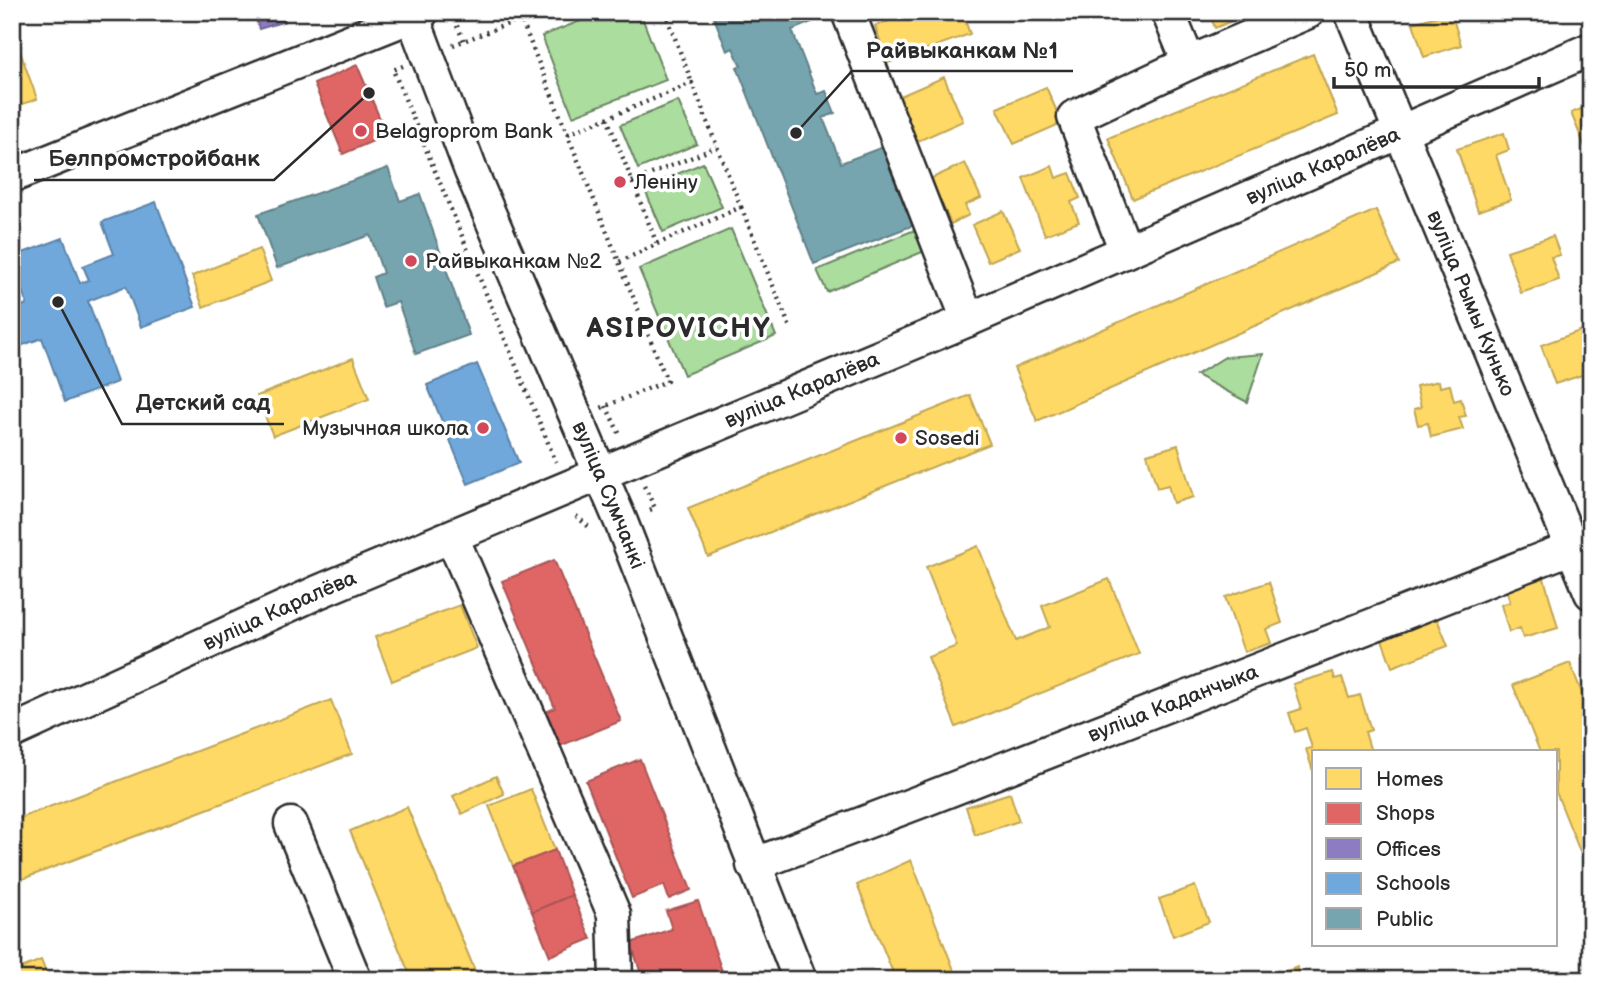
<svg xmlns="http://www.w3.org/2000/svg" width="1603" height="992" viewBox="0 0 1603 992" font-family="'Balsamiq Sans',sans-serif">
<style>
.green{fill:#abdd9e;stroke:#6b8464;stroke-width:2}
.homes{fill:#ffd966;stroke:#bfa554;stroke-width:2}
.shops{fill:#e06666;stroke:#aa5454;stroke-width:2}
.offices{fill:#8e7cc3;stroke:#706495;stroke-width:2}
.schools{fill:#6fa8dc;stroke:#5b82a7;stroke-width:2}
.public{fill:#76a5af;stroke:#608087;stroke-width:2}
.lines{fill:none;stroke-linecap:round;stroke-linejoin:round}
.minor-casing{stroke:#2b2b2b;stroke-width:37}
.path{stroke:#2b2b2b;stroke-width:4.5;stroke-dasharray:2 5;stroke-linecap:butt}
.minor{stroke:#fff;stroke-width:32}
.poi-dot{fill:#d1495b;stroke:#fff;stroke-width:2.5}
.labels{text-anchor:middle;dominant-baseline:central;stroke-width:7;stroke-linejoin:round;paint-order:stroke}
.poi-label{font-size:21px;fill:#2b2b2b;stroke:#fff;text-anchor:start}
.street-label{font-size:21px;fill:#2b2b2b;stroke:#fff}
.district-label{font-size:28px;font-weight:bold;letter-spacing:2px;fill:#2b2b2b;stroke:#fff}
.leader{fill:none;stroke:#2b2b2b;stroke-width:2.5}
.callout-dot{fill:#2b2b2b;stroke:#fff;stroke-width:2.5}
.callout-label{font-size:23px;text-anchor:middle;font-weight:bold;fill:#2b2b2b;stroke:#fff;stroke-width:7;stroke-linejoin:round;paint-order:stroke}
</style>
<rect width="100%" height="100%" fill="#fff"/>
<filter id="ink" filterUnits="userSpaceOnUse"><feTurbulence type="fractalNoise" baseFrequency=".0143" numOctaves="2"/><feDisplacementMap in="SourceGraphic" scale="14" xChannelSelector="R" yChannelSelector="G"/><feConvolveMatrix kernelMatrix="1 2 1 2 8 2 1 2 1" color-interpolation-filters="sRGB"/></filter>
<g filter="url(#ink)">
<g class="green">
<polygon points="603,12 640,12 666,80 573,116 542,36"/>
<polygon points="678,101 697,144 638,169 620,125"/>
<polygon points="703,163 722,207 663,232 644,188"/>
<polygon points="731,229 776,336 684,375 639,269"/>
<polygon points="917,229 927,250 827,292 817,270"/>
<polygon points="1263,354 1247,402 1196,375 1225,357"/>
</g>
<g class="homes">
<polygon points="914,12 962,12 970,34 888,63 875,26"/>
<polygon points="1209,12 1253,12 1215,28"/>
<polygon points="1451,12 1461,45 1424,57 1413,23"/>
<polygon points="12,29 37,99 12,108"/>
<polygon points="1313,54 1338,115 1133,199 1108,138"/>
<polygon points="944,77 963,121 918,141 898,97"/>
<polygon points="1046,87 1062,123 1014,144 997,108"/>
<polygon points="1591,105 1591,159 1590,159 1571,113"/>
<polygon points="1504,133 1509,150 1496,155 1511,200 1478,211 1457,149"/>
<polygon points="965,163 981,198 965,205 969,215 951,224 930,179"/>
<polygon points="1052,166 1056,178 1070,173 1080,198 1071,202 1079,222 1045,235 1023,178"/>
<polygon points="1376,210 1399,263 1037,421 1014,368"/>
<polygon points="1003,211 1020,248 988,262 972,225"/>
<polygon points="1553,236 1560,255 1551,257 1559,280 1521,293 1507,251"/>
<polygon points="259,249 271,281 203,307 192,276"/>
<polygon points="1585,329 1589,342 1591,341 1591,372 1555,384 1541,345"/>
<polygon points="353,358 369,399 273,436 257,396"/>
<polygon points="1439,381 1440,387 1450,385 1454,401 1461,399 1466,416 1459,417 1463,429 1431,437 1428,423 1418,425 1414,409 1421,407 1416,386"/>
<polygon points="970,395 990,444 708,557 688,508"/>
<polygon points="1178,445 1193,497 1173,503 1168,485 1157,488 1147,454"/>
<polygon points="978,546 1016,641 1050,627 1042,606 1109,579 1139,654 956,727 928,657 957,646 926,567"/>
<polygon points="1544,578 1558,628 1523,638 1520,628 1509,632 1501,605 1510,602 1506,589"/>
<polygon points="1269,582 1282,623 1266,629 1271,643 1244,652 1225,597"/>
<polygon points="460,605 477,648 392,681 375,637"/>
<polygon points="1435,614 1448,646 1392,667 1380,634"/>
<polygon points="1570,663 1591,716 1591,879 1556,792 1556,752 1540,752 1513,685"/>
<polygon points="1333,672 1335,679 1342,677 1349,698 1360,695 1371,730 1365,732 1371,752 1314,752 1313,771 1306,749 1312,748 1306,728 1295,732 1289,713 1301,709 1293,684"/>
<polygon points="331,700 352,754 12,883 12,821"/>
<polygon points="496,776 504,794 462,814 453,796"/>
<polygon points="531,789 555,850 513,866 489,806"/>
<polygon points="1010,793 1019,821 975,835 966,807"/>
<polygon points="407,807 473,966 479,980 412,980 350,831"/>
<polygon points="911,860 954,970 958,980 896,980 857,885"/>
<polygon points="1195,886 1209,922 1173,936 1159,899"/>
<polygon points="41,960 49,980 12,980 12,972"/>
<polygon points="1297,967 1302,980 1265,980"/>
</g>
<g class="shops">
<polygon points="357,65 387,135 343,154 314,84"/>
<polygon points="554,560 621,721 555,748 541,714 555,708 502,581"/>
<polygon points="640,759 691,890 669,899 664,885 632,898 586,781"/>
<polygon points="555,850 572,895 532,912 513,866"/>
<polygon points="572,895 591,939 550,956 532,912"/>
<polygon points="698,901 725,980 643,980 631,943 672,929 666,911"/>
</g>
<polygon class="offices" points="254,12 284,12 282,13 285,21 259,29"/>
<g class="schools">
<polygon points="156,202 195,307 141,327 126,286 88,301 117,382 65,402 42,338 12,349 12,310 27,304 12,263 12,257 63,238 80,283 89,280 83,266 114,254 102,222"/>
<polygon points="477,364 519,463 468,484 427,385"/>
</g>
<g class="public">
<polygon points="712,12 816,12 819,19 792,30 817,94 826,91 835,113 823,118 841,163 888,145 919,223 814,264 737,67 741,66 733,48 727,51"/>
<polygon points="388,168 400,201 420,194 469,335 416,354 398,302 383,307 373,277 383,273 370,235 277,268 258,214"/>
</g>
<g class="lines">
<defs>
<g id="minor">
<path id="s1" d="M411,12l60,159 150,351 179,458"/>
<polyline points="848,12 968,320"/>
<polyline points="1168,12 1189,63 1308,12"/>
<path id="s2" d="M1351,12l240,581"/>
<polyline points="12,176 422,12"/>
<polyline points="1126,251 1074,117 1189,63"/>
<polyline points="452,537 614,914 616,980"/>
<path id="s3" d="M12,732l306,-140 650,-272 623,-271"/>
<polyline points="291,824 355,980"/>
<path id="s4" d="M753,865l166,-63 672,-262"/>
</g>
</defs>
<use href="#minor" class="minor-casing"/>
<g class="path">
<polyline points="665,12 692,83"/>
<polyline points="451,13 464,41"/>
<polyline points="521,19 536,12"/>
<polyline points="453,45 521,19 667,381 601,408"/>
<polyline points="403,66 393,70 556,462"/>
<polyline points="607,118 692,83 741,207 657,244"/>
<polyline points="568,134 607,118 657,244 619,262"/>
<polyline points="632,182 717,147"/>
<polyline points="741,207 791,330"/>
<polyline points="606,406 621,437"/>
<polyline points="644,486 655,508 647,511"/>
<polyline points="576,516 590,528"/>
</g>
<use href="#minor" class="minor"/>
</g>
</g>
<g class="poi-dot">
<circle cx="361" cy="131" r="7"/>
<circle cx="620" cy="182" r="7"/>
<circle cx="411" cy="261" r="7"/>
<circle cx="483" cy="428" r="7"/>
<circle cx="901" cy="438" r="7"/>
</g>
<g class="labels">
<g class="poi-label">
<text x="375" y="131">Belagroprom Bank</text>
<text x="634" y="182">Леніну</text>
<text x="425" y="261">Райвыканкам №2</text>
<text x="469" y="428" text-anchor="end">Музычная школа</text>
<text x="915" y="438">Sosedi</text>
</g>
<g class="street-label">
<text stroke="none"><textPath href="#s3" startOffset="1428">вуліца Каралёва</textPath></text>
<text stroke="none"><textPath href="#s2" startOffset="315">вуліца Рымы Кунько</textPath></text>
<text stroke="none"><textPath href="#s3" startOffset="861">вуліца Каралёва</textPath></text>
<text stroke="none"><textPath href="#s1" startOffset="522">вуліца Сумчанкі</textPath></text>
<text stroke="none"><textPath href="#s3" startOffset="294">вуліца Каралёва</textPath></text>
<text stroke="none"><textPath href="#s4" startOffset="450">вуліца Каданчыка</textPath></text>
</g>
<g class="district-label">
<text x="679" y="328">ASIPOVICHY</text>
</g>
</g>
<path class="leader" d="M796 133L852 71H1073M369 93L274 180H34M58 302L122 424H284"/>
<g class="callout-dot">
<circle cx="796" cy="133" r="7"/>
<circle cx="369" cy="93" r="7"/>
<circle cx="58" cy="302" r="7"/>
</g>
<g class="callout-label">
<text x="962" y="58">Райвыканкам №1</text>
<text x="154" y="166">Белпромстройбанк</text>
<text x="203" y="410">Детский сад</text>
</g>
<rect width="1603" height="992" fill="none" stroke="#fff" stroke-width="42"/>
<rect x="21" y="21" width="1561" height="950" fill="none" stroke="#2b2b2b" stroke-width="2.5" filter="url(#ink)"/>
<rect x="1312" y="750" width="245" height="196" fill="#ffffff" stroke="#aaaaaa" stroke-width="2"/>
<rect x="1326" y="768" width="35" height="21" fill="#ffd966" stroke="#aaaaaa" stroke-width="2"/>
<text x="1376" y="786" font-size="21" fill="#2b2b2b">Homes</text>
<rect x="1326" y="803" width="35" height="21" fill="#e06666" stroke="#aaaaaa" stroke-width="2"/>
<text x="1376" y="820" font-size="21" fill="#2b2b2b">Shops</text>
<rect x="1326" y="838" width="35" height="21" fill="#8e7cc3" stroke="#aaaaaa" stroke-width="2"/>
<text x="1376" y="856" font-size="21" fill="#2b2b2b">Offices</text>
<rect x="1326" y="873" width="35" height="21" fill="#6fa8dc" stroke="#aaaaaa" stroke-width="2"/>
<text x="1376" y="890" font-size="21" fill="#2b2b2b">Schools</text>
<rect x="1326" y="908" width="35" height="21" fill="#76a5af" stroke="#aaaaaa" stroke-width="2"/>
<text x="1376" y="926" font-size="21" fill="#2b2b2b">Public</text>
<path d="M1334 77v10h205v-10" fill="none" stroke="#2b2b2b" stroke-width="3.5"/>
<text x="1344" y="77" font-size="21" fill="#2b2b2b" stroke="#ffffff" stroke-width="5" paint-order="stroke">50 m</text>
</svg>
